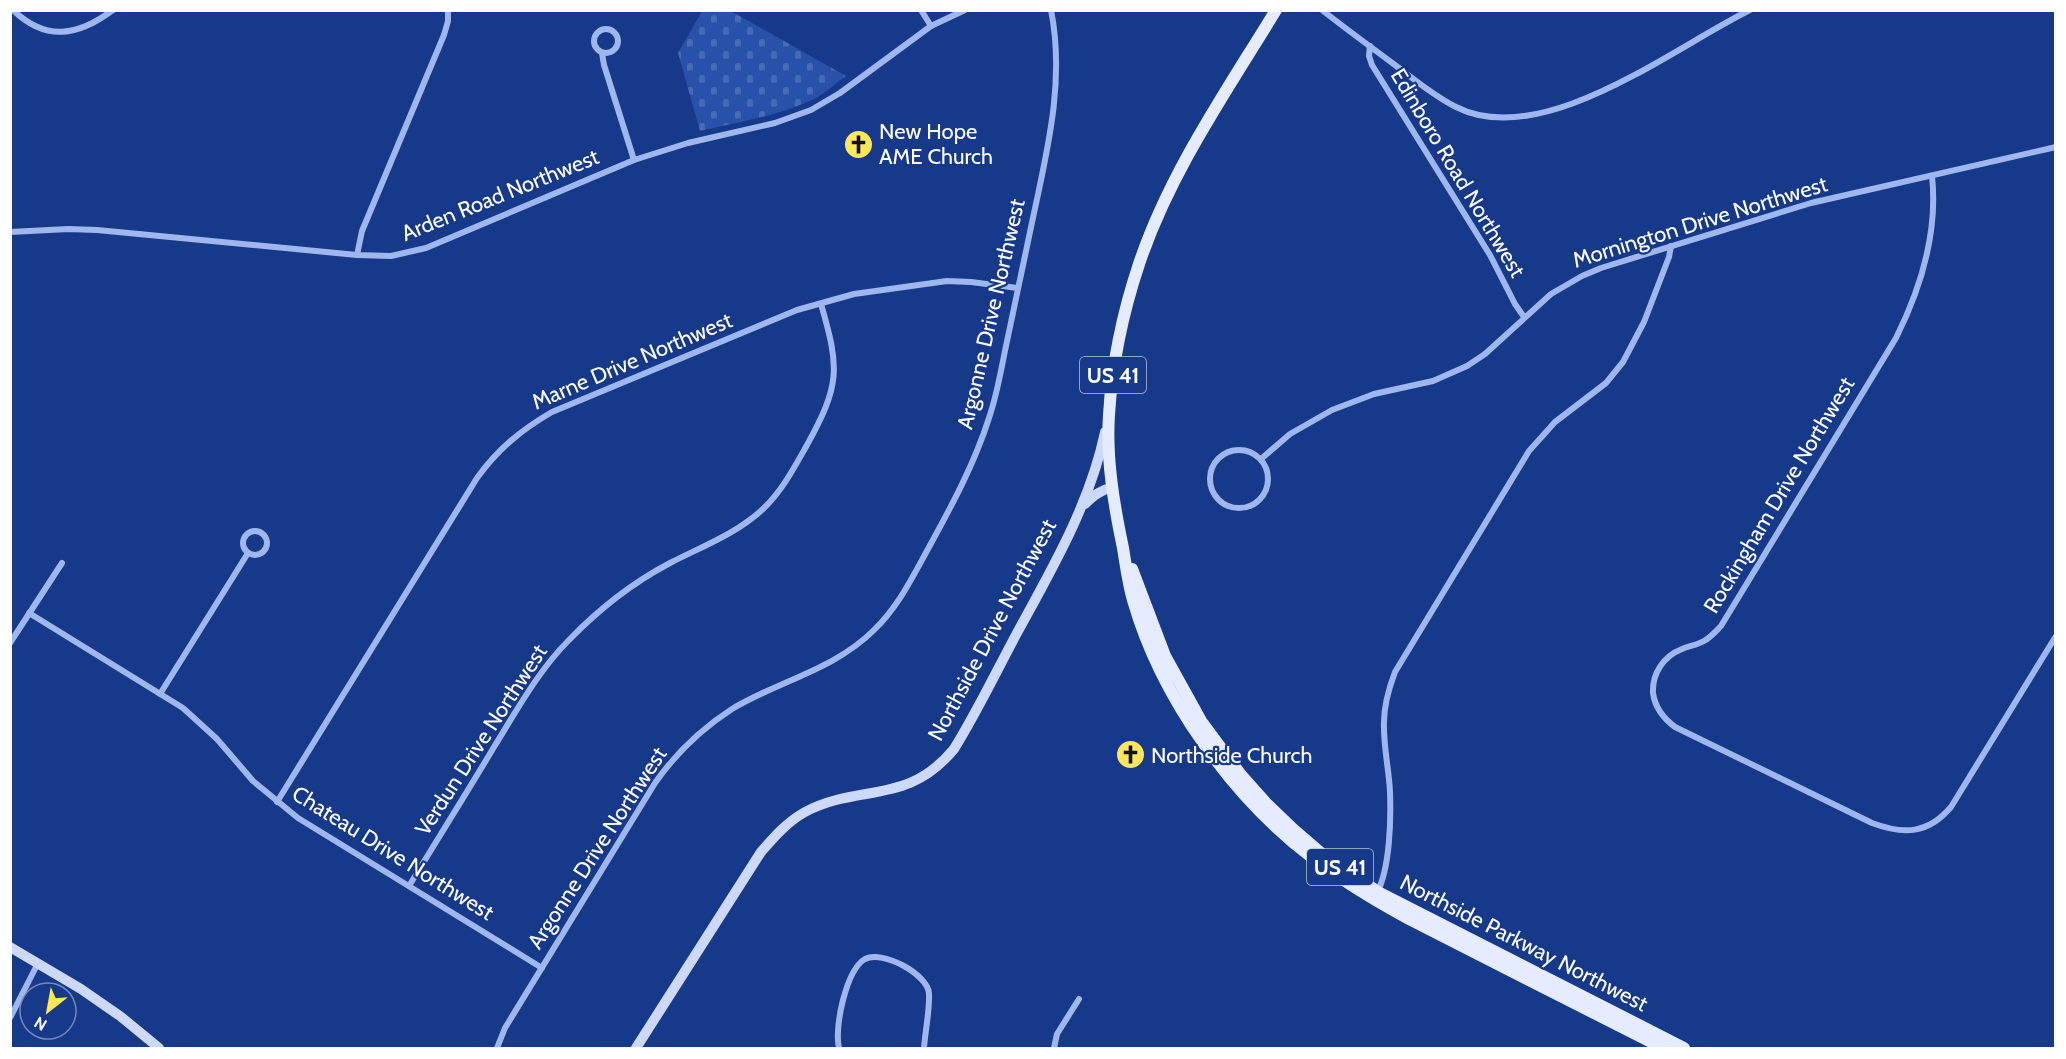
<svg xmlns="http://www.w3.org/2000/svg" width="2066" height="1059" viewBox="0 0 2066 1059" font-family="Cabin,sans-serif">
<style>
.cemetery{fill:url(#cemetery-stones)}
.lines{fill:none;stroke-linecap:round;stroke-linejoin:round}
.street{stroke:#9eb8ef;stroke-width:6}
.secondary{stroke:#ccd9fa;stroke-width:10}
.primary{stroke:#e6ecff;stroke-width:12}
.labels{text-anchor:middle;dominant-baseline:central;stroke-width:4.5;stroke-linejoin:round;paint-order:stroke}
.shield{fill:#16398a;stroke:#b9c4dc;stroke-width:1.5}
.shield-label{font-size:21px;font-weight:bold;fill:#fff}
.poi-label{font-size:22px;fill:#fff;stroke:#16398a;text-anchor:start}
.street-label{font-size:22px;fill:#fff;stroke:#16398a}
</style>
<defs>
<pattern id="cemetery-stones" width="16" height="16" patternUnits="userSpaceOnUse" patternTransform="scale(1.5)"><rect width="16" height="16" fill="#2851a9"/><path d="M2 7V4a2 2 0 0 1 4 0v3zM10 15v-3a2 2 0 0 1 4 0v3z" fill="#486bb6"/></pattern>
</defs>
<rect width="100%" height="100%" fill="#16398a"/>
<path class="cemetery" d="M702,11h29l115,65c-8,5 -15,12 -22,17 -32,21 -87,29 -124,38l-22,-78z"/>
<g class="lines">
<g class="street">
<path d="M13,10c33,32 65,26 100,0"/>
<polyline points="921,10 931,26"/>
<path d="M1322,10c24,19 49,37 73,55 20,15 39,31 61,42 87,44 218,-60 294,-97"/>
<circle cx="606" cy="41" r="12"/>
<polyline points="1370,46 1369,56 1372,65 1490,255 1515,304 1524,317"/>
<polyline points="602,53 604,65 634,160"/>
<path d="M1932,176c6,56 -11,112 -36,162l-175,288c-5,5 -10,11 -17,15 -7,4 -15,5 -22,8 -18,7 -30,24 -29,44 2,15 10,25 22,34l197,96c32,12 56,11 79,-16l105,-171"/>
<polyline points="10,232 68,229 97,230 357,255 391,256 426,248 634,160 688,143 775,123 811,110 840,93 931,26 965,10"/>
<polyline points="357,255 362,231 444,35 448,21 448,10"/>
<circle cx="1239" cy="479" r="29"/>
<polyline points="1261,459 1290,434 1332,410 1374,394 1433,381 1467,366 1485,354 1551,294 1582,276 1601,268 1811,203 2056,147"/>
<circle cx="255" cy="543" r="12"/>
<polyline points="29,613 183,708 217,739 253,781 298,818 542,968"/>
<polyline points="10,643 62,563"/>
<polyline points="160,694 248,553"/>
<path d="M277,802l200,-324c21,-29 44,-48 75,-66l245,-102 57,-16 93,-13 24,1 47,6"/>
<path d="M409,886c28,-46 57,-92 85,-139 23,-37 44,-76 75,-107 30,-31 63,-57 101,-77 33,-17 66,-29 93,-54 19,-18 31,-41 44,-64 33,-60 33,-76 14,-141"/>
<path d="M1377,893c13,-25 14,-73 13,-101 -1,-23 -7,-47 -6,-70 0,-17 5,-34 11,-50l134,-221 26,-29 51,-39 17,-21 21,-40 25,-65 2,-11"/>
<polyline points="10,1018 38,963"/>
<path d="M497,1048l8,-20 150,-245c21,-30 46,-54 77,-74 46,-28 102,-39 142,-79 24,-23 38,-52 54,-81 23,-42 46,-84 61,-131 8,-23 12,-48 17,-72 8,-38 16,-76 24,-114 15,-73 36,-147 21,-222"/>
<path d="M839,1048c-5,-20 7,-78 26,-89 18,-9 62,15 64,34 1,15 -4,40 -5,55"/>
<polyline points="1054,1048 1057,1034 1079,999"/>
</g>
<g class="secondary">
<path d="M1085,504c9,-9 16,-14 28,-17"/>
<polyline points="10,947 81,989 120,1016 159,1048"/>
<path d="M636,1048l125,-196c13,-15 26,-30 44,-40 55,-29 102,-6 149,-63 23,-37 42,-77 63,-116 35,-64 73,-129 88,-201"/>
</g>
<g class="primary">
<path d="M1276,10c-50,82 -106,162 -137,254 -16,48 -27,100 -30,151 -3,44 5,90 14,133 3,18 5,35 10,52 28,98 100,198 181,259 30,23 62,42 95,60l254,129"/>
<polyline points="1132,569 1165,656 1201,721 1241,775 1266,803 1293,829 1322,854 1378,892 1684,1048"/>
</g>
</g>
<defs>
<symbol id="church-disc" viewBox="-11 -11 22 22"><circle r="9.5" fill="#ffe65c" stroke="#16398a"/><path d="M-1.2-6h2.4v3.5h3.3v2.4h-3.3V6h-2.4V-.1h-3.3v-2.4h3.3Z" fill="#111"/></symbol>
</defs>
<g fill-rule="evenodd">
<use href="#church-disc" x="842" y="128" width="33" height="33"/>
<use href="#church-disc" x="1114" y="738" width="33" height="33"/>
</g>
<g class="labels">
<g class="shield">
<rect x="1080" y="357" width="66" height="36" rx="4.5"/>
<rect x="1307" y="849" width="66" height="36" rx="4.5"/>
</g>
<g class="shield-label">
<text x="1113" y="375">US 41</text>
<text x="1340" y="867">US 41</text>
</g>
<g class="poi-label">
<text x="879" y="131">New Hope<tspan x="879" dy="25">AME Church</tspan></text>
<text x="1151" y="755">Northside Church</text>
</g>
<g class="street-label">
<text transform="translate(1458 173) rotate(59)">Edinboro Road Northwest</text>
<text transform="translate(500 195) rotate(-22)">Arden Road Northwest</text>
<text transform="translate(1700 222) rotate(-17)">Mornington Drive Northwest</text>
<text transform="translate(991 314) rotate(-77)">Argonne Drive Northwest</text>
<text transform="translate(632 361) rotate(-23)">Marne Drive Northwest</text>
<text transform="translate(1779 495) rotate(-59)">Rockingham Drive Northwest</text>
<text transform="translate(992 630) rotate(-62)">Northside Drive Northwest</text>
<text transform="translate(481 740) rotate(-57)">Verdun Drive Northwest</text>
<text transform="translate(597 848) rotate(-57)">Argonne Drive Northwest</text>
<text transform="translate(393 853) rotate(32)">Chateau Drive Northwest</text>
<text transform="translate(1524 943) rotate(27)">Northside Parkway Northwest</text>
</g>
</g>
<rect width="2066" height="1059" fill="none" stroke="#ffffff" stroke-width="24"/>
<g transform="translate(48 1011) rotate(211)"><circle r="28" fill="#16398a" stroke="#7388b9" stroke-width="1.5"/>
<path d="M0-4.5L10 22L0 15L-10 22Z" fill="#ffe65c"/>
<text y="-9" font-size="16" font-weight="bold" text-anchor="middle" fill="#ffffff">N</text>
</g>
</svg>
